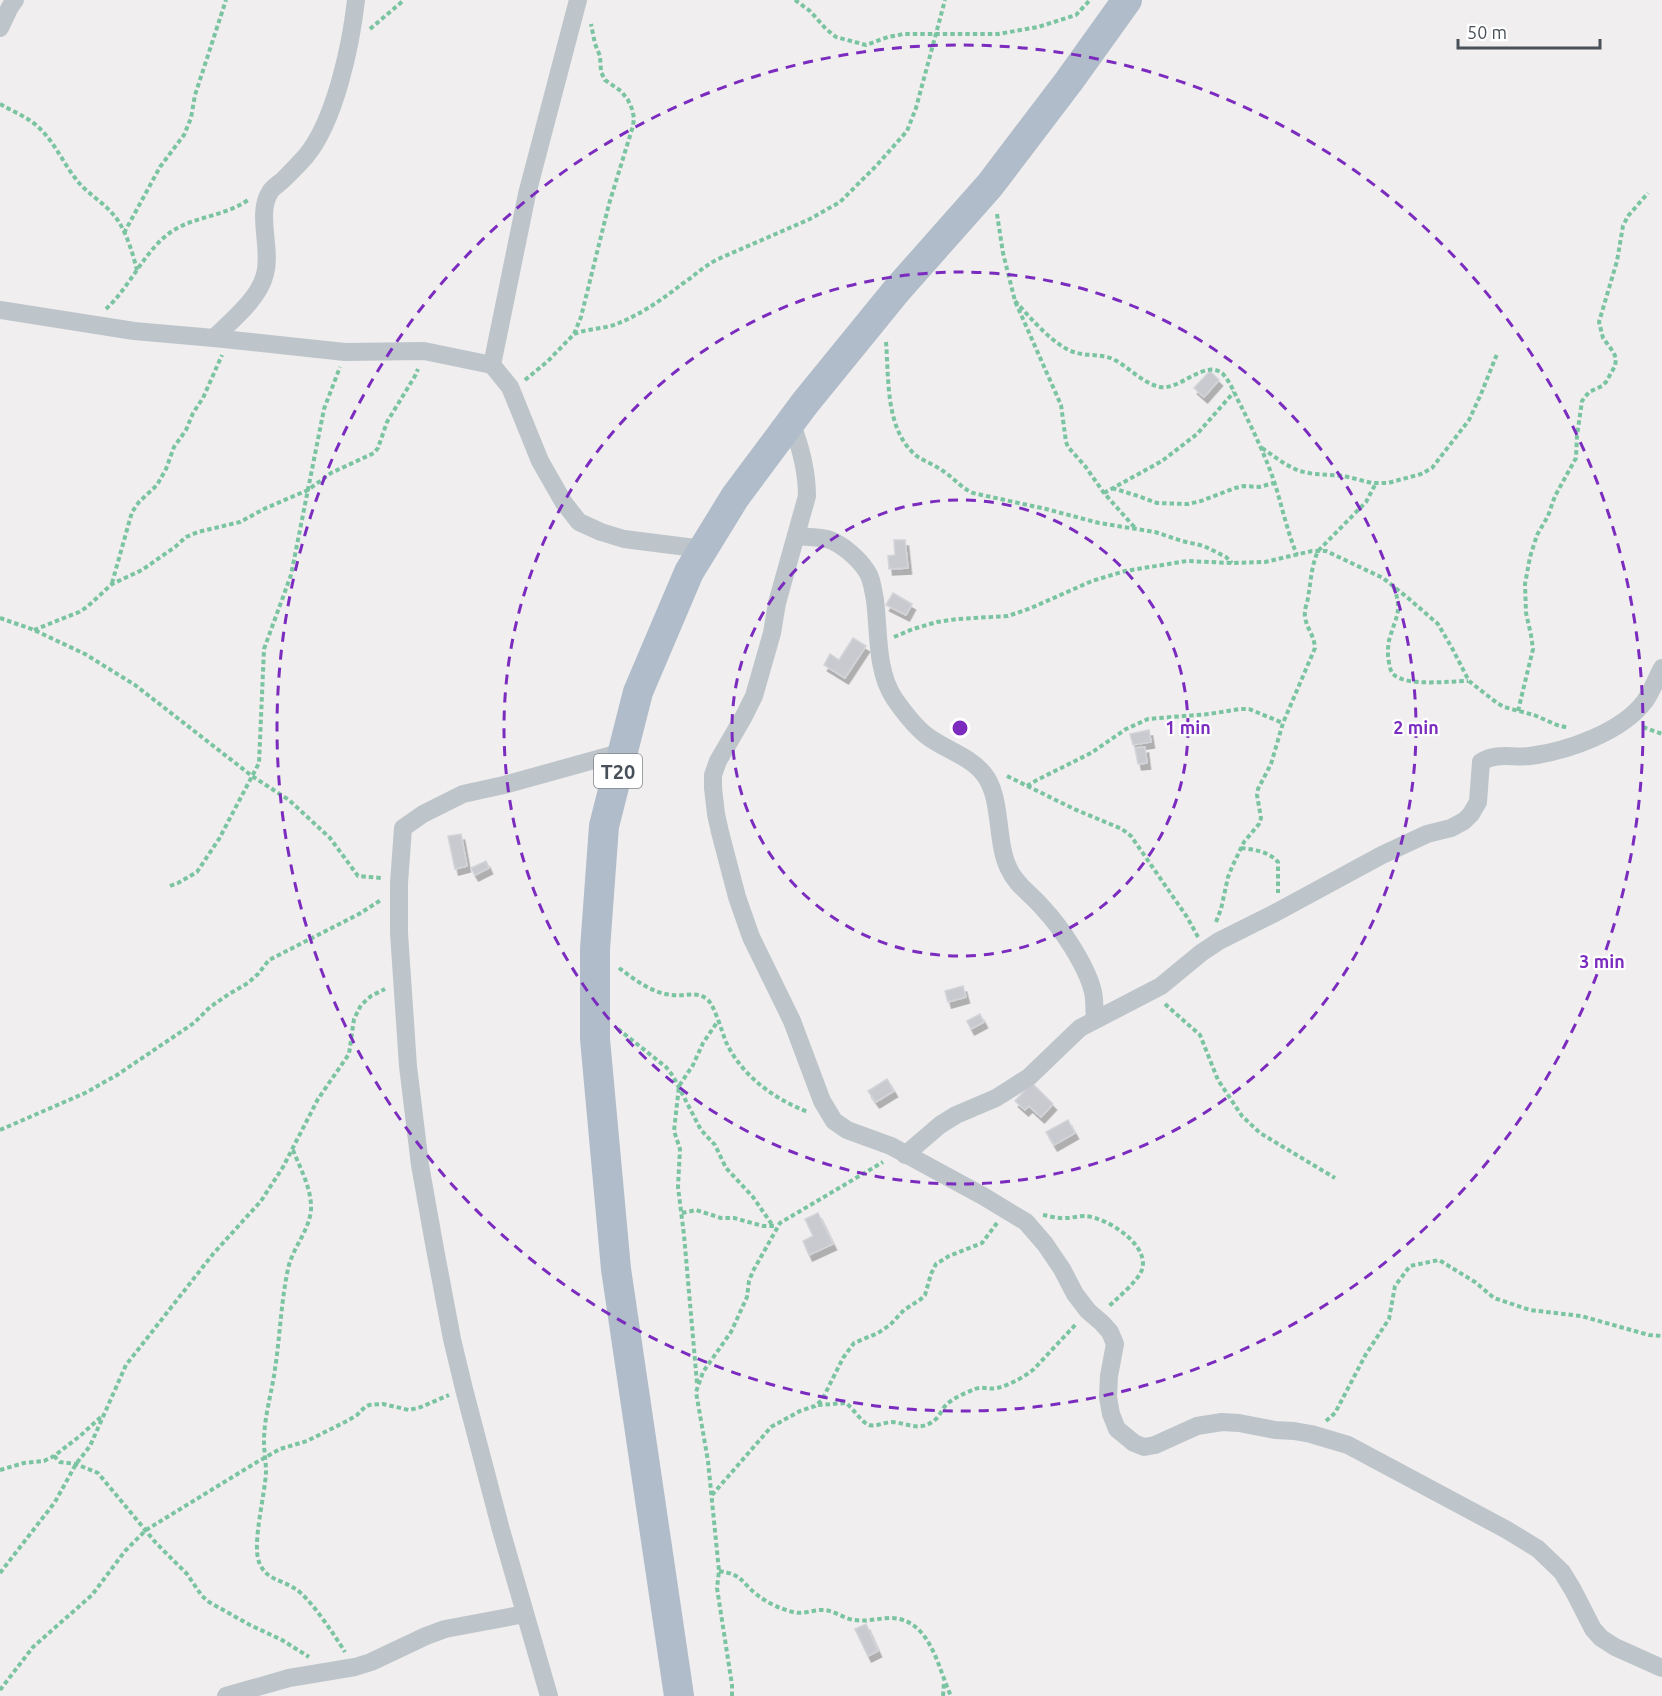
<svg xmlns="http://www.w3.org/2000/svg" width="1662" height="1696" viewBox="0 0 1662 1696" font-family="Ubuntu,sans-serif">
<style>
.building{fill:#c9cad0;stroke:#d2d4d9;stroke-width:1.5;filter:url(#shadow)}
.lines{fill:none;stroke-linecap:round;stroke-linejoin:round}
.path{stroke:#7bc4a2;stroke-width:4;stroke-dasharray:4.5 3;stroke-linecap:butt}
.street{stroke:#bdc5cb;stroke-width:18}
.primary{stroke:#b0bcca;stroke-width:30}
.ring{fill:none;stroke:#7b2cbf;stroke-width:3;stroke-dasharray:10 8}
.labels{text-anchor:middle;dominant-baseline:central;stroke-width:4.5;stroke-linejoin:round;paint-order:stroke}
.shield{fill:#fff;stroke:#7f848b;stroke-width:1.5}
.shield-label{font-size:20px;font-weight:bold;fill:#485059}
.centre{fill:#7b2cbf;stroke:#fff;stroke-width:3}
.ring-label{font-size:18px;text-anchor:middle;font-weight:bold;fill:#7b2cbf;stroke:#fff;stroke-width:4.5;stroke-linejoin:round;paint-order:stroke}
</style>
<defs>
<filter id="shadow"><feDropShadow dx="3.5" dy="6" stdDeviation="0" flood-color="#0004"/></filter>
</defs>
<rect width="100%" height="100%" fill="#f0eeee"/>
<g class="building">
<polygon points="1210,371 1219,380 1204,397 1194,388"/>
<polygon points="894,540 905,540 908,568 889,569 888,556 895,555"/>
<polygon points="893,593 912,604 906,615 886,605"/>
<polygon points="853,638 866,646 845,678 824,665 830,654 839,660"/>
<polygon points="1149,730 1151,742 1133,745 1130,734"/>
<polygon points="1145,747 1147,763 1138,764 1135,748"/>
<polygon points="461,834 467,866 455,869 448,836"/>
<polygon points="486,861 489,868 475,875 471,868"/>
<polygon points="963,986 966,997 948,1002 945,991"/>
<polygon points="980,1014 984,1022 971,1029 967,1021"/>
<polygon points="887,1079 894,1091 876,1102 868,1091"/>
<polygon points="1032,1083 1053,1104 1041,1117 1029,1106 1025,1110 1015,1101"/>
<polygon points="1068,1120 1075,1133 1054,1145 1046,1132"/>
<polygon points="818,1213 833,1244 809,1255 803,1241 813,1236 805,1219"/>
<polygon points="866,1624 878,1651 868,1656 855,1629"/>
</g>
<g class="lines">
<g class="path">
<polyline points="795,0 810,11 826,29 836,37 866,45 888,37 904,34 998,34 1038,27 1076,15 1090,0"/>
<polyline points="370,29 404,0"/>
<path d="M0,104c12,7 25,12 36,21 19,16 28,41 44,59 9,10 22,18 31,28 14,14 21,39 26,58"/>
<polyline points="997,214 1003,253 1015,301 1061,405 1066,442 1068,447 1085,466 1104,493 1136,529"/>
<polyline points="124,233 160,167 184,135 191,118 195,95 226,0"/>
<path d="M1015,301c15,16 40,47 62,52 12,3 24,1 36,6 16,8 29,24 47,28 20,4 45,-29 63,-13 8,9 12,21 18,32 12,24 24,49 33,75 8,25 13,50 23,74"/>
<path d="M106,309c25,-23 40,-62 68,-79 23,-14 51,-14 74,-30"/>
<path d="M574,334c15,-6 32,-5 45,-11 22,-9 44,-24 63,-39 12,-8 21,-17 34,-24l94,-41 30,-17 37,-37 30,-34 9,-23 29,-108"/>
<path d="M886,342c3,38 -1,90 32,115 8,5 17,8 25,14 11,7 18,17 30,22l73,16 53,14 56,9 27,9 22,5 22,11 6,6"/>
<polyline points="525,380 548,361 574,334 581,317 609,204 633,126 634,118 632,109 628,100 621,91 605,80 601,72 600,56 595,44 591,24"/>
<polyline points="1262,448 1285,464 1299,471 1314,474 1344,476 1372,483 1388,483 1421,474 1432,468 1469,420 1481,394 1497,354"/>
<polyline points="1112,488 1138,496 1157,503 1188,504 1201,501 1235,488 1244,486 1259,487 1274,483"/>
<polyline points="1104,493 1162,461 1197,434 1234,392"/>
<polyline points="112,583 132,512 139,502 157,485 166,469 174,447 186,430 193,413 203,398 222,355"/>
<path d="M1394,587c8,24 3,27 -4,50 -2,6 -2,12 -2,19 1,5 1,13 5,18 13,13 57,7 75,7"/>
<polyline points="0,618 34,630 85,654 135,685 252,776 289,800 330,838 358,876 382,878"/>
<polyline points="34,630 79,612 87,607 112,584 142,570 175,547 186,537 198,532 240,522 266,508 308,490 331,473 374,453 378,448 387,422 415,376 418,369"/>
<polyline points="894,637 913,629 937,622 957,619 1008,616 1031,608 1092,581 1125,571 1187,561 1232,563 1265,562 1312,551 1326,551 1383,578 1408,598 1438,624 1452,648 1469,681 1497,703 1504,707 1534,715 1557,725 1569,728"/>
<polyline points="1518,711 1533,649 1531,635 1526,613 1525,584 1530,557 1537,535 1548,516 1555,496 1576,458 1577,436 1582,401 1589,392 1602,386 1606,382 1615,366 1616,359 1614,353 1603,338 1599,322 1617,261 1623,226 1628,216 1648,193"/>
<polyline points="1643,727 1662,734"/>
<polyline points="1007,776 1074,809 1122,829 1131,836 1187,917 1198,937"/>
<polyline points="1027,786 1037,780 1091,753 1126,729 1148,719 1209,714 1240,709 1249,709 1283,723"/>
<path d="M1241,848c14,2 27,3 37,14v31"/>
<polyline points="170,886 178,883 197,872 219,839 259,763 264,649 291,575 324,409 340,367"/>
<path d="M1216,922l5,-13 7,-32 4,-10 12,-25 15,-18 2,-6 -4,-23 1,-6 13,-25 12,-41 32,-75c-1,-14 -9,-20 -10,-32 -1,-6 2,-12 3,-18 3,-17 3,-31 10,-47l48,-49 10,-19"/>
<path d="M619,968c16,12 33,25 53,27 12,2 25,-5 36,5 7,7 14,32 18,42 16,34 48,57 82,70"/>
<polyline points="1165,1004 1200,1035 1218,1080 1242,1116 1260,1133 1335,1178"/>
<polyline points="618,1029 666,1067 673,1076 701,1130 715,1145 726,1168 753,1197 773,1226"/>
<polyline points="0,1130 85,1093 117,1075 194,1023 210,1007 229,994 248,983 258,974 269,960 359,914 381,900"/>
<path d="M293,1150c7,18 19,39 18,60 -2,21 -19,39 -23,59 -7,33 -8,67 -13,100 -3,23 -11,48 -11,72 0,10 2,21 2,31 -1,23 -14,71 -7,90 7,18 21,17 35,26 15,8 41,48 51,64"/>
<polyline points="682,1213 696,1210 721,1218 734,1218 763,1226 774,1226"/>
<path d="M1043,1215c7,1 15,4 23,3 6,0 12,-2 19,-2 21,1 68,30 56,56 -4,9 -24,27 -32,34"/>
<polyline points="697,1383 684,1235 678,1187 680,1149 674,1131 679,1086 693,1065 703,1043 718,1021"/>
<path d="M818,1405l28,-2c8,6 14,18 23,22 8,2 15,-3 23,-3 16,1 28,11 44,-3 4,-4 6,-10 10,-14 7,-7 19,-12 29,-16 8,-3 14,1 22,-1 13,-3 27,-11 37,-19l43,-46"/>
<polyline points="1326,1421 1335,1413 1366,1354 1389,1319 1395,1286 1410,1266 1439,1260 1475,1282 1494,1298 1530,1310 1581,1316 1649,1335 1662,1336"/>
<polyline points="54,1456 60,1462 76,1464 98,1473 156,1543 187,1574 202,1596 209,1602 250,1625 282,1640 309,1657"/>
<polyline points="0,1470 24,1463 44,1461 54,1456 80,1436 102,1416"/>
<polyline points="712,1495 771,1427 800,1411 815,1406 822,1400 843,1358 854,1343 878,1333 890,1325 904,1310 921,1299 925,1295 931,1274 936,1264 949,1256 982,1243 997,1223"/>
<path d="M719,1571c24,4 20,9 37,23 10,8 24,15 37,18 11,3 21,-3 32,-2 10,1 19,9 30,10 12,2 24,-2 36,-2 40,1 47,51 60,78"/>
<polyline points="0,1573 55,1502 76,1464 90,1446 126,1365 213,1254 261,1201 283,1167 318,1099 349,1054 354,1019 361,1005 371,996 385,989"/>
<polyline points="0,1690 33,1647 92,1595 125,1551 146,1530 257,1462 280,1449 307,1441 347,1421 357,1415 365,1407 369,1405 383,1404 409,1410 421,1407 449,1395"/>
<polyline points="732,1696 732,1685 717,1588 719,1571 708,1461 696,1392 703,1372 731,1332 747,1297 749,1281 753,1271 780,1223 883,1162"/>
<polyline points="943,1696 944,1682"/>
</g>
<g class="street">
<polyline points="0,28 10,7 15,0"/>
<polyline points="0,310 134,331 214,338 345,352 424,351 492,365 510,387 540,461 564,503 579,522 601,532 624,539 703,549"/>
<path d="M214,338c18,-18 45,-39 51,-64 7,-25 -9,-60 5,-82 3,-5 10,-9 14,-13 7,-7 15,-15 22,-23 29,-35 45,-111 50,-156"/>
<polyline points="492,365 527,194 578,0"/>
<path d="M791,422c9,23 16,49 16,74l-30,107 -5,30 -18,63 -11,22 -25,43 -5,14v13l3,26 4,18 17,65 14,40 41,84 30,80 12,20 13,9 44,16 92,50 43,26 19,22 17,25 13,25 13,17 14,12 8,9 5,12 -6,32 -1,21 3,17 6,15 17,14 10,4 11,-2 42,-19 25,-4 17,1 36,7 19,1 17,3 37,11 159,85 31,19 24,23 11,18 20,39 8,9 14,9 47,21"/>
<path d="M796,536c10,1 22,1 31,3 14,4 31,19 39,31 6,8 7,20 9,30 4,31 1,71 19,98 9,13 20,28 33,38 17,13 42,20 56,37 20,23 12,69 26,96 7,16 22,25 33,38 19,20 45,59 51,85 2,9 1,19 2,27"/>
<path d="M905,1155l35,-30 16,-10 40,-17 33,-21 51,-49 81,-42 40,-33 18,-12 54,-27 109,-59 45,-21 24,-6 13,-7 7,-7 7,-12 3,-40c15,-10 32,-4 49,-6 38,-5 92,-24 115,-55 7,-10 11,-22 17,-33"/>
<polyline points="226,1696 289,1678 355,1667 371,1662 426,1636 445,1629 525,1614"/>
<polyline points="549,1696 501,1530 464,1389 452,1339 435,1249 420,1165 408,1066 399,933 399,883 403,828 423,814 463,794 504,785 623,752"/>
</g>
<polyline class="primary" points="679,1696 616,1269 595,1039 595,949 604,826 638,692 689,572 735,497 805,403 897,290 990,185 1069,81 1127,0"/>
</g>
<g class="ring">
<circle cx="960" cy="728" r="228"/>
<circle cx="960" cy="728" r="456"/>
<circle cx="960" cy="728" r="683"/>
</g>
<g class="labels">
<rect class="shield" x="594" y="754" width="48" height="34" rx="4.5"/>
<g class="shield-label">
<text x="618" y="771">T20</text>
</g>
</g>
<circle cx="960" cy="728" r="9" class="centre"/>
<g class="ring-label">
<text x="1188" y="734">1 min</text>
<text x="1416" y="734">2 min</text>
<text x="1602" y="968">3 min</text>
</g>
<path d="M1458 39v9h142v-9" fill="none" stroke="#485059" stroke-width="3"/>
<text x="1467" y="39" font-size="18" fill="#485059" stroke="#ffffff" stroke-width="4.5" paint-order="stroke">50 m</text>
</svg>
